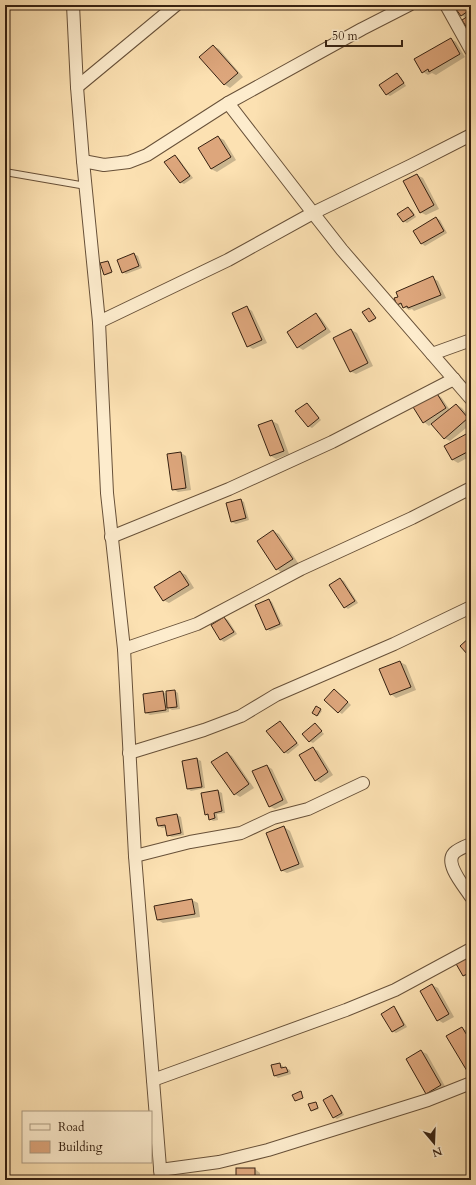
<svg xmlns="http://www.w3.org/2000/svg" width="476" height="1185" viewBox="0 0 476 1185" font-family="Cardo,serif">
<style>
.shadow{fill:#0003}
.building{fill:#dda67c;stroke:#362111}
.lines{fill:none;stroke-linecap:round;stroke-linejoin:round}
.service-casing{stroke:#685139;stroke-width:8}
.minor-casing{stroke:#685139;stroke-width:14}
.service{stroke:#fdeccd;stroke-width:6}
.minor{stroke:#fdeccd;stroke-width:12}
</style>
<rect width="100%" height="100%" fill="#fce1b2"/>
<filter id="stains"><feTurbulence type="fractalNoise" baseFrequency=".005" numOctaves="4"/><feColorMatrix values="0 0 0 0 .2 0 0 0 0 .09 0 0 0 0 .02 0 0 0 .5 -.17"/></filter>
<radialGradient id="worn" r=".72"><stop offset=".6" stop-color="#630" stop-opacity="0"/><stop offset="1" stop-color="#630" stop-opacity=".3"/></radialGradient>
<g class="shadow">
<polygon points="454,5 471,5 471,32 466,18 461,15"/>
<polygon points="451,39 456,42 465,57 436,75 432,73 428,75 423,72"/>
<polygon points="213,46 219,49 243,77 230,88 224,84"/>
<polygon points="397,75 401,77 406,86 390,96 386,94"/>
<polygon points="218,137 224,140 236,160 217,172 211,169"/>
<polygon points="175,156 178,158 193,178 184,184 180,182"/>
<polygon points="417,175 423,178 439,209 426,215 420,212"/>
<polygon points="408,208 412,210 416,217 407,223 403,221"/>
<polygon points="436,218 440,220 447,233 425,246 422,244"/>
<polygon points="134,254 138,256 142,268 126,274 123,272"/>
<polygon points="108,262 109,262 112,273 106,275 105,274"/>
<polygon points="433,278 438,281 446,298 414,311 412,309 409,310 398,304"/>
<polygon points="246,307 252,311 267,343 253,349 248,346"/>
<polygon points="369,309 376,319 371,322 363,312"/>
<polygon points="316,314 321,318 331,332 303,350 298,347"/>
<polygon points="351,330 357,333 373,366 356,374 350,371"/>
<polygon points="436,394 441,397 450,410 457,405 462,408 471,419 471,424 450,441 444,438 432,424 429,426 424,422"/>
<polygon points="307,404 310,406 321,420 312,428 308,426"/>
<polygon points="272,421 278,424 289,454 276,459 271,456"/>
<polygon points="468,434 471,436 471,456 458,463 453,460 445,446"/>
<polygon points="181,453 186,456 191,490 178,492 173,489"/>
<polygon points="241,500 244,502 249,520 236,524 232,522 227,504"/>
<polygon points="273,531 279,534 298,563 282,573 277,569 258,541"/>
<polygon points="180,572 186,575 194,588 169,603 163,600"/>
<polygon points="340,579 344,581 358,603 348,609 345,607"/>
<polygon points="269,600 272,602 283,626 270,631 267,629"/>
<polygon points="224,618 228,620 237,634 224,642 221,640"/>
<polygon points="470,638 471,639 471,656 461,646"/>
<polygon points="400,662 406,665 416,690 396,698 391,694 381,670"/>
<polygon points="335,690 351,705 342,714 339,712"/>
<polygon points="175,691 178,693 180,709 172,710 169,708 169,712 150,715 146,713 144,694 163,692 167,694"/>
<polygon points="316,707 322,711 318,716 313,712"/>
<polygon points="280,722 283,724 299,745 288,754 284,752"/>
<polygon points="315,724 324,734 313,743 309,741"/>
<polygon points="313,748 318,751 333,775 321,783 315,780"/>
<polygon points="227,753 232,756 254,788 240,797 235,794"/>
<polygon points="197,759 201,761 205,788 191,791 188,789"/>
<polygon points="267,766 272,769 288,803 275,809 269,806"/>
<polygon points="218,791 222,793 225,813 217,814 218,820 213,821 206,814 202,793"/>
<polygon points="177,815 181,817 184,835 172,837 168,835 167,827 162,828 159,826"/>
<polygon points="284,827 290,831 304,867 287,873 281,870"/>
<polygon points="192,900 198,903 200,917 163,923 158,920"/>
<polygon points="471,954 471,978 470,979 464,975 457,962"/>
<polygon points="432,985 438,988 454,1017 443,1023 438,1020"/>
<polygon points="394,1008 397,1010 407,1027 396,1033 392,1031"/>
<polygon points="462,1028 467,1031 471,1037 471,1072 468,1070"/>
<polygon points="421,1051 427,1054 446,1088 432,1096 427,1093"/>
<polygon points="279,1064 283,1066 284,1069 286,1068 290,1070 291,1074 278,1078 275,1076"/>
<polygon points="332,1096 335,1098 344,1115 337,1119 334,1117"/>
<polygon points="316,1103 319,1109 313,1111 312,1110"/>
<polygon points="255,1169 260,1173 260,1180 237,1180"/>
</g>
<g class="building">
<polygon points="453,5 471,5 471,9 461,16"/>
<polygon points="471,14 471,34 462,20"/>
<polygon points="451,38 460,54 429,72 428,69 422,73 414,59"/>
<polygon points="213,45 238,73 224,85 199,57"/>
<polygon points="397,73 404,83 386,95 379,85"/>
<polygon points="218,136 231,157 211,169 198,148"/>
<polygon points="175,155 190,176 180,183 164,162"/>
<polygon points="417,174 434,205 420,213 403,181"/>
<polygon points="408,207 414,215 403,222 397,214"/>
<polygon points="436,217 444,231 421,244 413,231"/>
<polygon points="134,253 139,266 122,273 117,260"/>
<polygon points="108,261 112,272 104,275 100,263"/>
<polygon points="433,276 441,295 408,308 407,306 403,308 401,303 397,305 394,298 398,297 396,292"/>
<polygon points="247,306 262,340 247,347 232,313"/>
<polygon points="369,308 376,318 369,322 362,312"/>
<polygon points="316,313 326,329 297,348 287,332"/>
<polygon points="351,329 368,363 350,372 333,338"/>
<polygon points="436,392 446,408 423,423 413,407"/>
<polygon points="307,403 319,418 308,427 295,411"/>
<polygon points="456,404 468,418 444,439 431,424"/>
<polygon points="272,420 284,451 270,456 258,425"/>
<polygon points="468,433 471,437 471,450 452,460 444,446"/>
<polygon points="181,452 186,488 172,490 167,454"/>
<polygon points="241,499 246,518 231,522 226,503"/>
<polygon points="273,530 293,559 276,570 257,541"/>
<polygon points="180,571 189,585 163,601 154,587"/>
<polygon points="340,578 355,601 344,608 329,585"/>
<polygon points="269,599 280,624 266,630 255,605"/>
<polygon points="224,617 234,632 220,640 211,625"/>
<polygon points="470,637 471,653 468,655 460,646"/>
<polygon points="400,661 411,687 390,695 379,669"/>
<polygon points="334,689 348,702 338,713 324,700"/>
<polygon points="175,690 177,707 167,708 166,691"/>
<polygon points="163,691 166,710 145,713 143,694"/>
<polygon points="316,706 321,709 317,716 312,713"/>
<polygon points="280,721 297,743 284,753 266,731"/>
<polygon points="315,723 322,731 309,742 302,734"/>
<polygon points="313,747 328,772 315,781 299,755"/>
<polygon points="227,752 249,784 234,795 211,762"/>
<polygon points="197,758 202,787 187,789 182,761"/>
<polygon points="267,765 283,800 269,807 252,771"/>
<polygon points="218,790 222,811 214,813 215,818 209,820 208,814 205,815 201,793"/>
<polygon points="177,814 181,833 167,836 165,825 158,826 156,818"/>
<polygon points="284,826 299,864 281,871 266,833"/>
<polygon points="192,899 195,914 157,920 154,906"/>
<polygon points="471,953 471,972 463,976 455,962"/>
<polygon points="432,984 449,1014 437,1021 420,991"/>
<polygon points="394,1006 404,1025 392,1032 381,1014"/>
<polygon points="462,1027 471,1042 471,1069 467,1071 446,1036"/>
<polygon points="421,1050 441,1085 426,1094 406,1059"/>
<polygon points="280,1063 281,1068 286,1067 288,1072 274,1076 271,1065"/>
<polygon points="301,1091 303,1098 295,1101 292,1095"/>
<polygon points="332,1095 342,1113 333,1118 323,1100"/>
<polygon points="316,1102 318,1108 311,1111 308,1104"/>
<rect x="236" y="1168" width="19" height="12"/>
</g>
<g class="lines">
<defs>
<polyline id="service" points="5,172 86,186"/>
<g id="minor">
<polyline points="73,5 77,87 83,161 99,322 107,493 124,649 135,856 161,1180"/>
<polyline points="446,5 471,50"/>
<polyline points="77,87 176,5"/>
<polyline points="228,103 313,213 412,165 471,135"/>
<polyline points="83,161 104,165 129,162 147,155 228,103 362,29 409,5"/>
<polyline points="99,322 228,260 313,213 342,250 471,399"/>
<polyline points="432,354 471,340"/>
<polyline points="111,537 229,489 332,442 454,379"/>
<polyline points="124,649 197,624 301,569 412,518 471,488"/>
<polyline points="129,753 204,730 241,716 276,695 394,644 471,607"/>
<path d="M471,844c-5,2 -13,5 -17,9 -10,11 10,33 17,44"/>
<polyline points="135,856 190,842 241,833 273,818 308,809 363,783"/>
<polyline points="153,1080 346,1010 395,990 471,949"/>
<polyline points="160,1170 219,1162 268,1150 428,1100 471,1083"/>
</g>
</defs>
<use href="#service" class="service-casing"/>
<use href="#minor" class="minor-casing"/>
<use href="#service" class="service"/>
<use href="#minor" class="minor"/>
</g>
<rect width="476" height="1185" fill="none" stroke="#fce1b2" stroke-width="20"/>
<rect x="6" y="6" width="464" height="1173" fill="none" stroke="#362111" stroke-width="2"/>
<rect x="10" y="10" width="456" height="1165" fill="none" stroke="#362111"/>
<rect x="22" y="1111" width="130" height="52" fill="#fdeccd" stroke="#ad9b82"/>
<rect x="30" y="1124" width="20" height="6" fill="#fdeccd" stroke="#ad9b82"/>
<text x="58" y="1131" font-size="12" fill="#362111">Road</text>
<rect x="30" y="1141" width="20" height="12" fill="#dda67c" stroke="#ad9b82"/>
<text x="58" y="1151" font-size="12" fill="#362111">Building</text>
<g transform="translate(434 1143) rotate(161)" stroke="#fdeccd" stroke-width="3" paint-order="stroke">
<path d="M0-3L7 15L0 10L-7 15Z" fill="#362111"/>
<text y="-6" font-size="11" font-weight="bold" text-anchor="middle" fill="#362111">N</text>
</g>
<path d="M326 40v6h76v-6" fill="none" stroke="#362111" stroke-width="2"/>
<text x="332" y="40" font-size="12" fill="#362111" stroke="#fdeccd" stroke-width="3" paint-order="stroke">50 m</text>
<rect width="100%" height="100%" filter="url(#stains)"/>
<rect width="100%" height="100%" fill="url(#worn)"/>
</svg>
